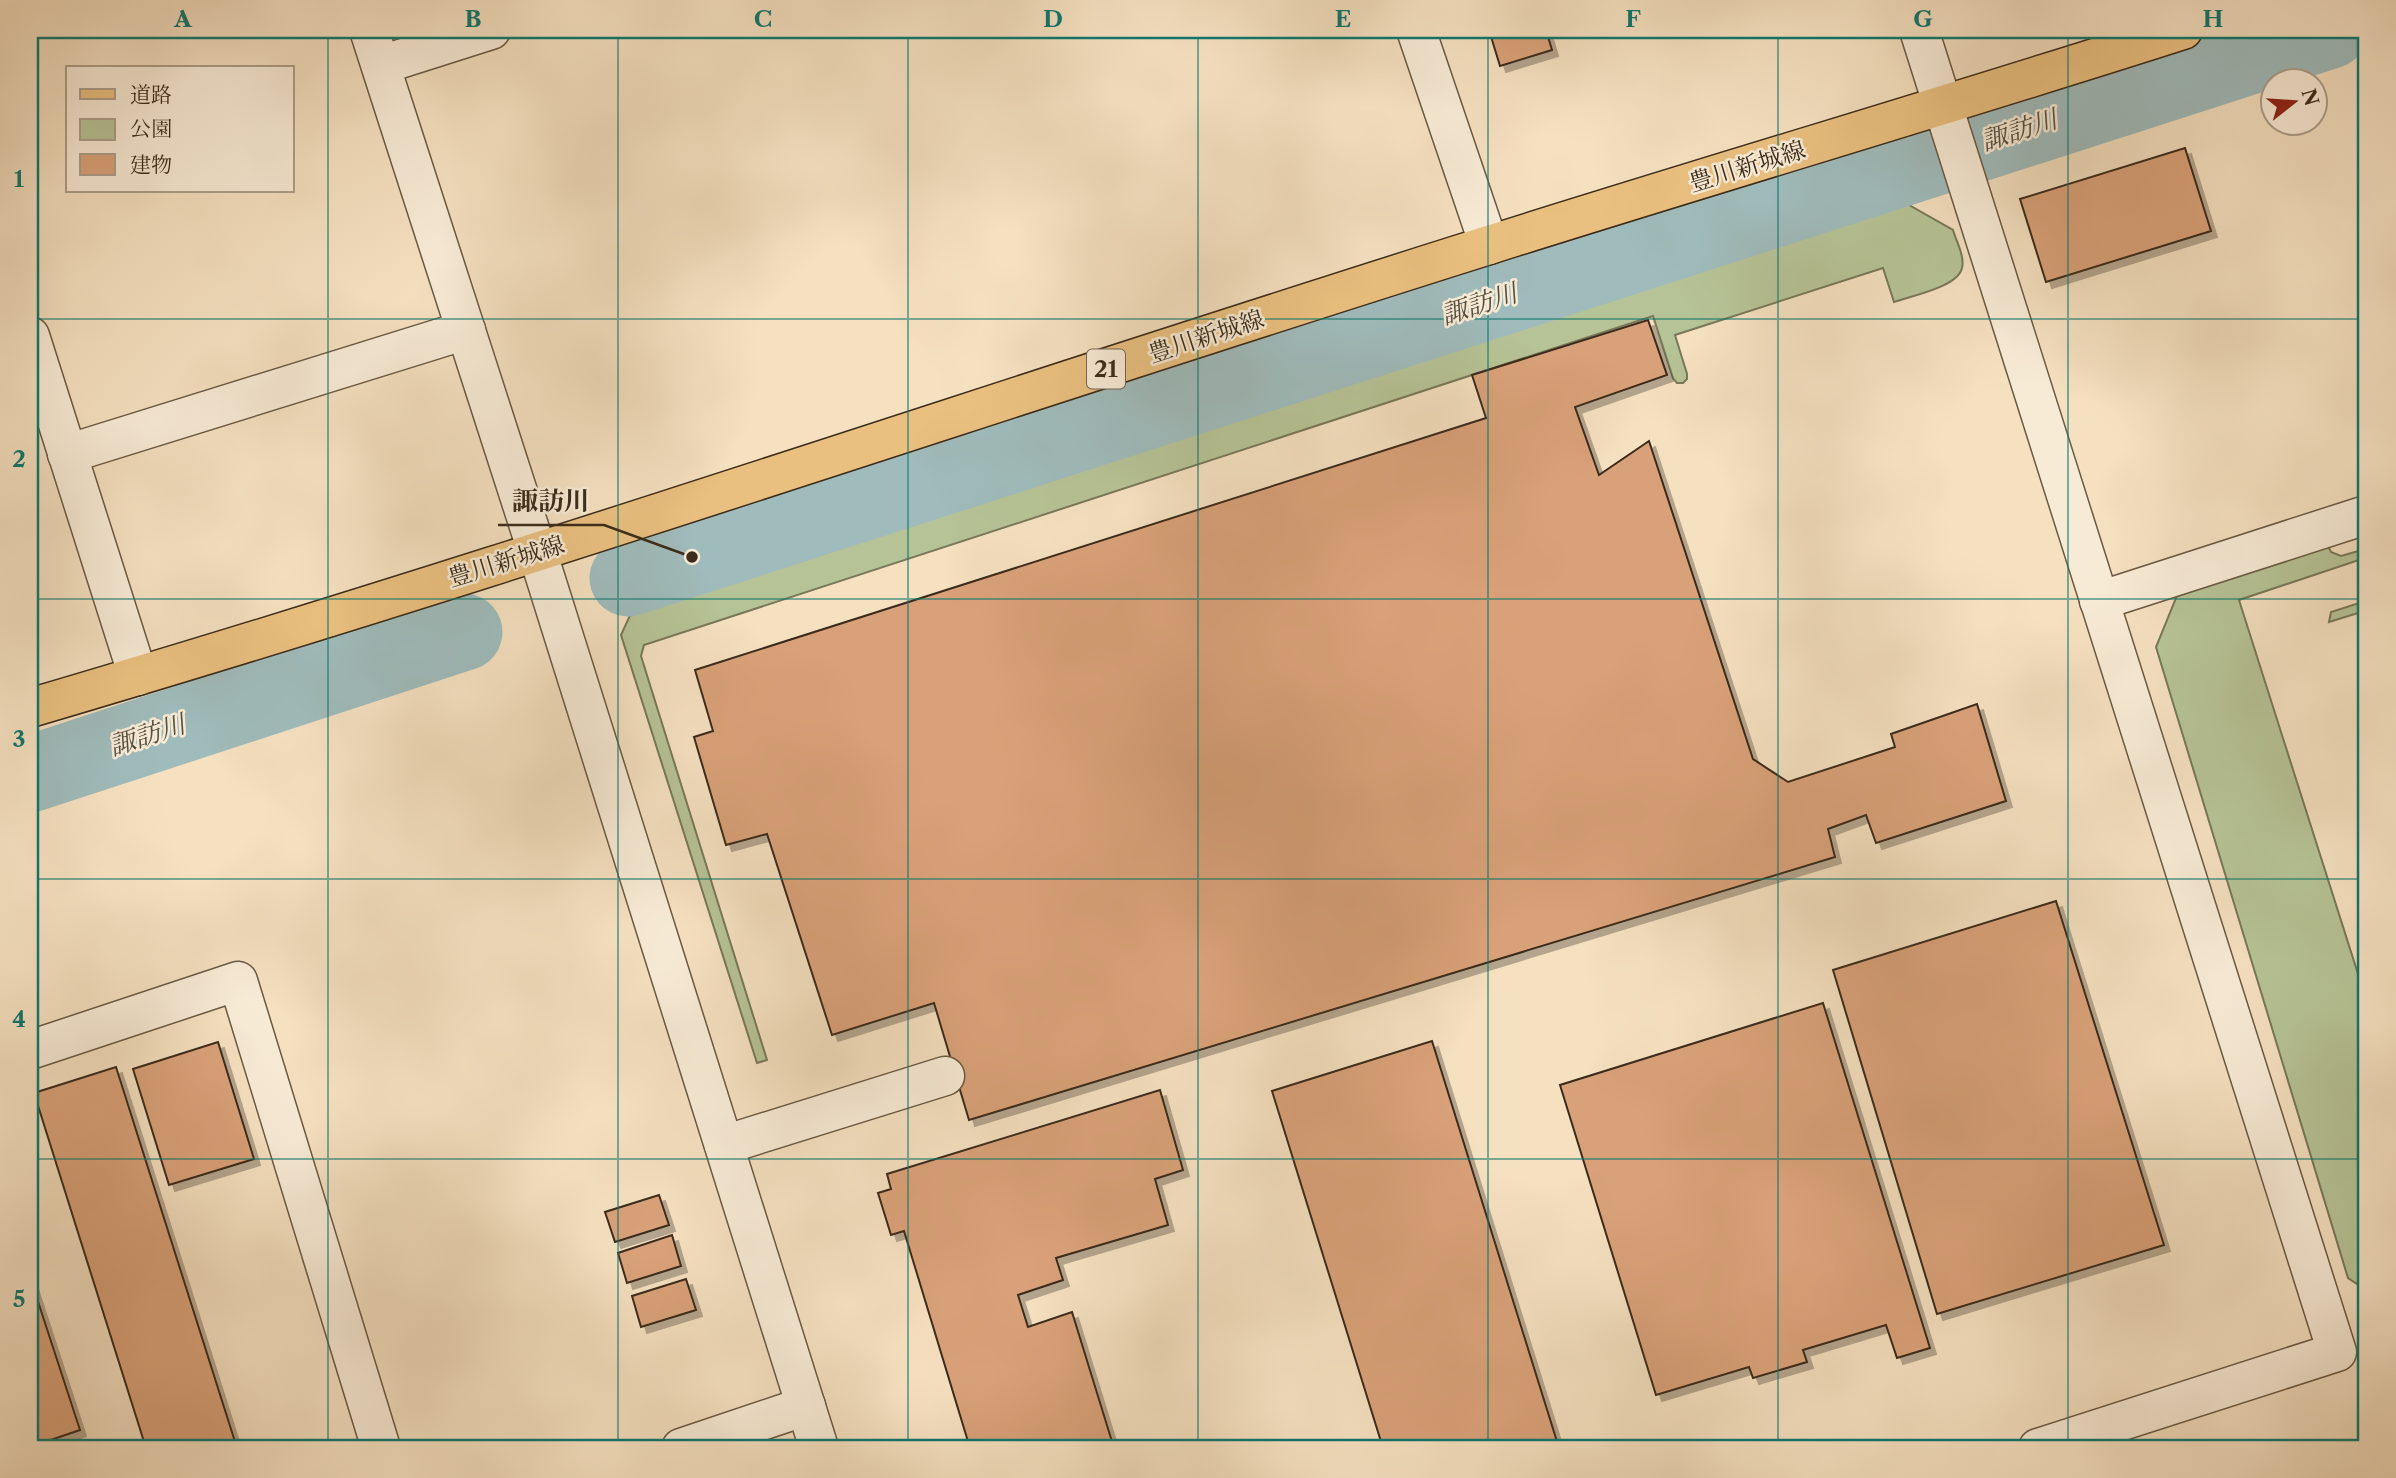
<svg xmlns="http://www.w3.org/2000/svg" width="2396" height="1478" viewBox="0 0 2396 1478" font-family="'Libre Caslon Text','Noto Serif JP',serif">
<style>
.green{fill:#b6c396;stroke:#787858;stroke-width:2}
.lines{fill:none;stroke-linecap:round;stroke-linejoin:round}
.river{stroke:#9fbbbb;stroke-width:77}
.building{fill:#d9a179;stroke:#3b2c1a;stroke-width:2;filter:url(#shadow)}
.minor-casing{stroke:#6a5944;stroke-width:41}
.major-casing{stroke:#3b2c1a;stroke-width:41}
.minor{stroke:#f8ebd6;stroke-width:38}
.major{stroke:#eac080;stroke-width:38}
.grid{fill:none;stroke:#0f766e;stroke-width:2;stroke-opacity:0.55}
.labels{text-anchor:middle;dominant-baseline:central;stroke-width:5;stroke-linejoin:round;paint-order:stroke}
.shield{fill:#f8ebd6;stroke:#746552;stroke-width:2}
.shield-label{font-size:23px;font-weight:bold;fill:#3b2c1a}
.street-label{font-size:24px;fill:#3b2c1a;stroke:#f8ebd6}
.water-label{font-size:26px;font-style:italic;fill:#545042;stroke:#f8ebd6}
.leader{fill:none;stroke:#3b2c1a;stroke-width:2.5}
.callout-dot{fill:#3b2c1a;stroke:#f8ebd6;stroke-width:2.5}
.callout-label{font-size:26px;text-anchor:middle;font-weight:bold;fill:#3b2c1a;stroke:#f8ebd6;stroke-width:5;stroke-linejoin:round;paint-order:stroke}
.neatline{fill:none;stroke:#0f766e;stroke-width:2.5}
.grid-label{font-size:23px;text-anchor:middle;font-weight:bold;fill:#0f766e}
</style>
<defs>
<filter id="shadow"><feDropShadow dx="6" dy="6" stdDeviation="0" flood-color="#0004"/></filter>
</defs>
<rect width="100%" height="100%" fill="#f5e0c0"/>
<filter id="stains"><feTurbulence type="fractalNoise" baseFrequency=".00286" numOctaves="4"/><feColorMatrix values="0 0 0 0 .2 0 0 0 0 .09 0 0 0 0 .02 0 0 0 .5 -.17"/></filter>
<radialGradient id="worn" r=".72"><stop offset=".6" stop-color="#630" stop-opacity="0"/><stop offset="1" stop-color="#630" stop-opacity=".3"/></radialGradient>
<g class="green">
<path d="M1879,188l74,42c3,11 12,26 9,38 -4,19 -51,28 -68,34l-11,-34 -208,67 12,39v5l-4,4h-6l-4,-5 -20,-62 -1009,329 -3,11 126,404 -10,3 -136,-428 21,-46z"/>
<polygon points="2328,546 2331,552 2341,556 2362,550 2366,555 2365,558 2239,600 2366,999 2366,1290 2348,1278 2156,647 2178,593"/>
<polygon points="2359,603 2366,607 2366,637 2358,613 2329,622 2331,612"/>
</g>
<g class="lines">
<g class="river">
<polyline points="628,578 2330,30"/>
<polyline points="30,774 464,632"/>
</g>
</g>
<g class="building">
<polygon points="1489,30 1546,30 1552,50 1500,66"/>
<polygon points="2185,148 2211,231 2046,282 2020,199"/>
<polygon points="1648,320 1667,375 1575,407 1599,475 1649,441 1753,759 1788,782 1895,747 1891,734 1977,704 2006,801 1876,843 1866,815 1828,829 1835,857 969,1120 934,1003 832,1035 767,834 726,845 694,737 713,731 695,670 1486,418 1472,375"/>
<polygon points="2056,901 2164,1245 1937,1314 1833,970"/>
<polygon points="1823,1003 1930,1348 1897,1358 1886,1325 1803,1350 1807,1362 1753,1378 1749,1367 1656,1395 1560,1085"/>
<polygon points="1432,1041 1559,1448 1383,1448 1272,1091"/>
<polygon points="218,1042 254,1159 169,1185 133,1069"/>
<polygon points="116,1067 237,1448 146,1448 34,1093"/>
<polygon points="1160,1090 1183,1170 1155,1179 1168,1225 1056,1258 1063,1280 1018,1295 1028,1327 1072,1312 1114,1448 970,1448 904,1231 891,1235 878,1193 891,1189 887,1174"/>
<polygon points="659,1195 669,1225 615,1242 605,1212"/>
<polygon points="672,1235 681,1266 627,1283 618,1253"/>
<polygon points="30,1277 80,1430 30,1447"/>
<polygon points="686,1279 696,1310 641,1327 632,1296"/>
</g>
<g class="lines">
<defs>
<g id="minor">
<polyline points="369,30 537,551 819,1448"/>
<polyline points="1416,30 1489,245"/>
<polyline points="1919,30 2337,1352 2038,1448"/>
<polyline points="381,65 491,30"/>
<polyline points="30,336 138,676"/>
<polyline points="67,454 466,330"/>
<polyline points="2099,601 2366,515"/>
<polyline points="30,1050 238,981 381,1448"/>
<polyline points="724,1145 945,1076"/>
<polyline points="681,1448 806,1406"/>
</g>
<path id="major" d="M30,708c490,-144 972,-310 1459,-463 231,-73 463,-141 694,-215"/>
</defs>
<use href="#minor" class="minor-casing"/>
<use href="#major" class="major-casing"/>
<use href="#minor" class="minor"/>
<use href="#major" class="major"/>
</g>
<path class="grid" d="M328,30v1418M618,30v1418M908,30v1418M1198,30v1418M1488,30v1418M1778,30v1418M2068,30v1418M30,319h2336M30,599h2336M30,879h2336M30,1159h2336"/>
<g class="labels">
<rect class="shield" x="1087" y="349.5" width="38" height="39" rx="5"/>
<g class="shield-label">
<text x="1106" y="369">21</text>
</g>
<g class="street-label">
<text transform="translate(1747 166) rotate(-17)">豊川新城線</text>
<text transform="translate(1206 336) rotate(-18)">豊川新城線</text>
<text transform="translate(506 561) rotate(-17)">豊川新城線</text>
</g>
<g class="water-label">
<text transform="translate(2019 130) rotate(-18)">諏訪川</text>
<text transform="translate(1479 304) rotate(-18)">諏訪川</text>
<text transform="translate(147 735) rotate(-18)">諏訪川</text>
</g>
</g>
<path class="leader" d="M692 557L604 525H498"/>
<circle class="callout-dot" cx="692" cy="557" r="7"/>
<g class="callout-label">
<text x="551" y="510">諏訪川</text>
</g>
<rect width="2396" height="1478" fill="none" stroke="#f5e0c0" stroke-width="77"/>
<rect x="66" y="66" width="228" height="126" fill="#f8ebd6" stroke="#ac9f8b" stroke-width="2"/>
<rect x="80" y="89" width="35" height="10" fill="#eac080" stroke="#ac9f8b" stroke-width="2"/>
<text x="130" y="102" font-size="21" fill="#3b2c1a">道路</text>
<rect x="80" y="119" width="35" height="21" fill="#b6c396" stroke="#ac9f8b" stroke-width="2"/>
<text x="130" y="136" font-size="21" fill="#3b2c1a">公園</text>
<rect x="80" y="154" width="35" height="21" fill="#d9a179" stroke="#ac9f8b" stroke-width="2"/>
<text x="130" y="172" font-size="21" fill="#3b2c1a">建物</text>
<g transform="translate(2294 102) rotate(73)"><circle r="33" fill="#f8ebd6" stroke="#ac9f8b" stroke-width="2"/>
<path d="M0-5L12 26L0 18L-12 26Z" fill="#8f2418"/>
<text y="-10" font-size="19" font-weight="bold" text-anchor="middle" fill="#3b2c1a">N</text>
</g>
<rect x="38" y="38" width="2320" height="1402" class="neatline"/>
<g class="grid-label">
<text x="183" y="27">A</text>
<text x="473" y="27">B</text>
<text x="763" y="27">C</text>
<text x="1053" y="27">D</text>
<text x="1343" y="27">E</text>
<text x="1633" y="27">F</text>
<text x="1923" y="27">G</text>
<text x="2213" y="27">H</text>
<text x="19" y="187">1</text>
<text x="19" y="467">2</text>
<text x="19" y="747">3</text>
<text x="19" y="1027">4</text>
<text x="19" y="1307">5</text>
</g>
<rect width="100%" height="100%" filter="url(#stains)"/>
<rect width="100%" height="100%" fill="url(#worn)"/>
</svg>
